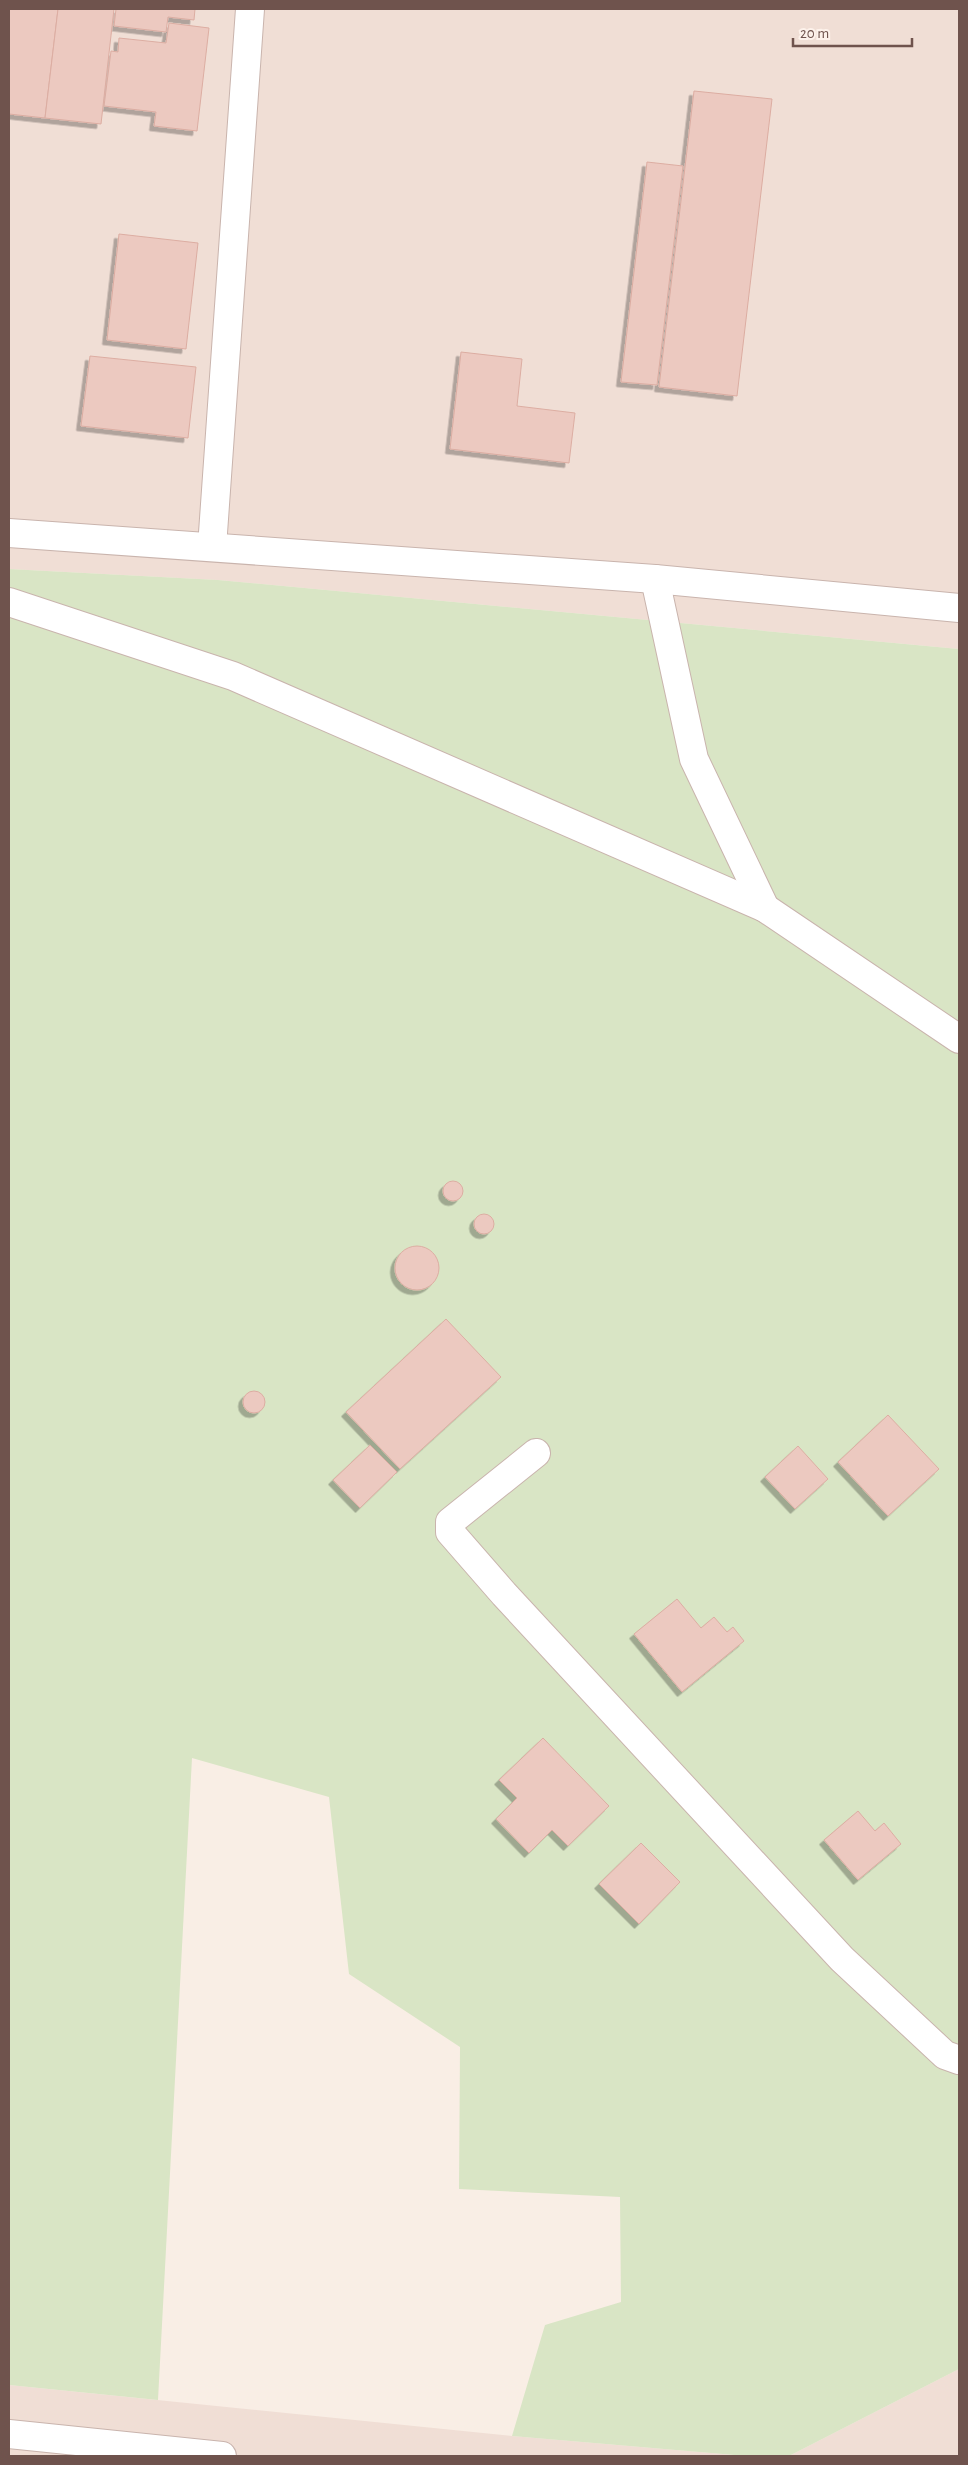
<svg xmlns="http://www.w3.org/2000/svg" width="968" height="2465" viewBox="0 0 968 2465" font-family="'Alegreya Sans',sans-serif">
<style>
.residential{fill:#f0ded5}
.green{fill:#d9e5c5}
.building{fill:#ecc9c0;stroke:#dcada2;filter:url(#shadow)}
.lines{fill:none;stroke-linecap:round;stroke-linejoin:round}
.minor-casing{stroke:#c9b4ad;stroke-width:30}
.minor{stroke:#fff;stroke-width:28}
</style>
<defs>
<filter id="shadow"><feDropShadow dx="-4.5" dy="4.5" stdDeviation="0" flood-color="#0004"/></filter>
</defs>
<rect width="100%" height="100%" fill="#f9eee5"/>
<g class="residential">
<polygon points="9,9 959,9 959,649 218,580 9,569"/>
<polygon points="959,2369 959,2456 789,2456"/>
<polygon points="9,2385 512,2436 746,2456 9,2456"/>
</g>
<polygon class="green" points="9,569 218,580 959,649 959,2369 789,2456 746,2456 512,2436 545,2325 621,2302 620,2197 459,2189 460,2047 349,1974 329,1797 192,1758 158,2400 9,2385"/>
<g class="building">
<polygon points="9,9 58,9 45,118 9,114"/>
<polygon points="58,9 114,9 101,124 45,118"/>
<polygon points="116,9 195,9 194,20 168,17 166,32 114,26"/>
<polygon points="169,23 209,28 197,131 154,126 156,112 104,106 111,51 118,52 119,38 166,43"/>
<polygon points="694,91 772,99 737,396 659,387"/>
<polygon points="647,162 683,166 657,385 621,382"/>
<polygon points="119,234 198,243 186,349 107,340"/>
<polygon points="461,352 522,359 517,406 575,413 569,463 450,449"/>
<polygon points="90,356 196,367 188,438 81,426"/>
<circle cx="453" cy="1191" r="10"/>
<circle cx="484" cy="1224" r="10"/>
<circle cx="417" cy="1268" r="22"/>
<polygon points="446,1319 501,1377 400,1469 346,1412"/>
<circle cx="254" cy="1402" r="11"/>
<polygon points="888,1415 939,1469 888,1516 838,1462"/>
<polygon points="370,1445 397,1472 360,1508 333,1480"/>
<polygon points="798,1446 828,1479 795,1509 765,1477"/>
<polygon points="677,1599 701,1628 714,1617 727,1632 733,1627 744,1641 682,1692 634,1634"/>
<polygon points="543,1738 609,1806 568,1846 552,1830 529,1853 496,1819 517,1798 499,1780"/>
<polygon points="858,1811 875,1831 884,1823 901,1844 858,1880 824,1840"/>
<polygon points="641,1843 680,1882 639,1924 599,1884"/>
</g>
<g class="lines">
<defs>
<g id="minor">
<polyline points="9,533 655,579 959,608"/>
<polyline points="212,547 250,9"/>
<polyline points="655,579 694,759 765,908"/>
<polyline points="9,602 233,676 765,908 959,1039"/>
<polyline points="536,1453 450,1522 450,1532 504,1594 842,1959 945,2055 959,2060"/>
<polyline points="9,2434 222,2456"/>
</g>
</defs>
<use href="#minor" class="minor-casing"/>
<use href="#minor" class="minor"/>
</g>
<rect width="968" height="2465" fill="none" stroke="#6f534d" stroke-width="20"/>
<path d="M793 38v8h119v-8" fill="none" stroke="#6f534d" stroke-width="2.5"/>
<text x="800" y="38" font-size="15" fill="#6f534d" stroke="#fdf2eb" stroke-width="4" paint-order="stroke">20 m</text>
</svg>
